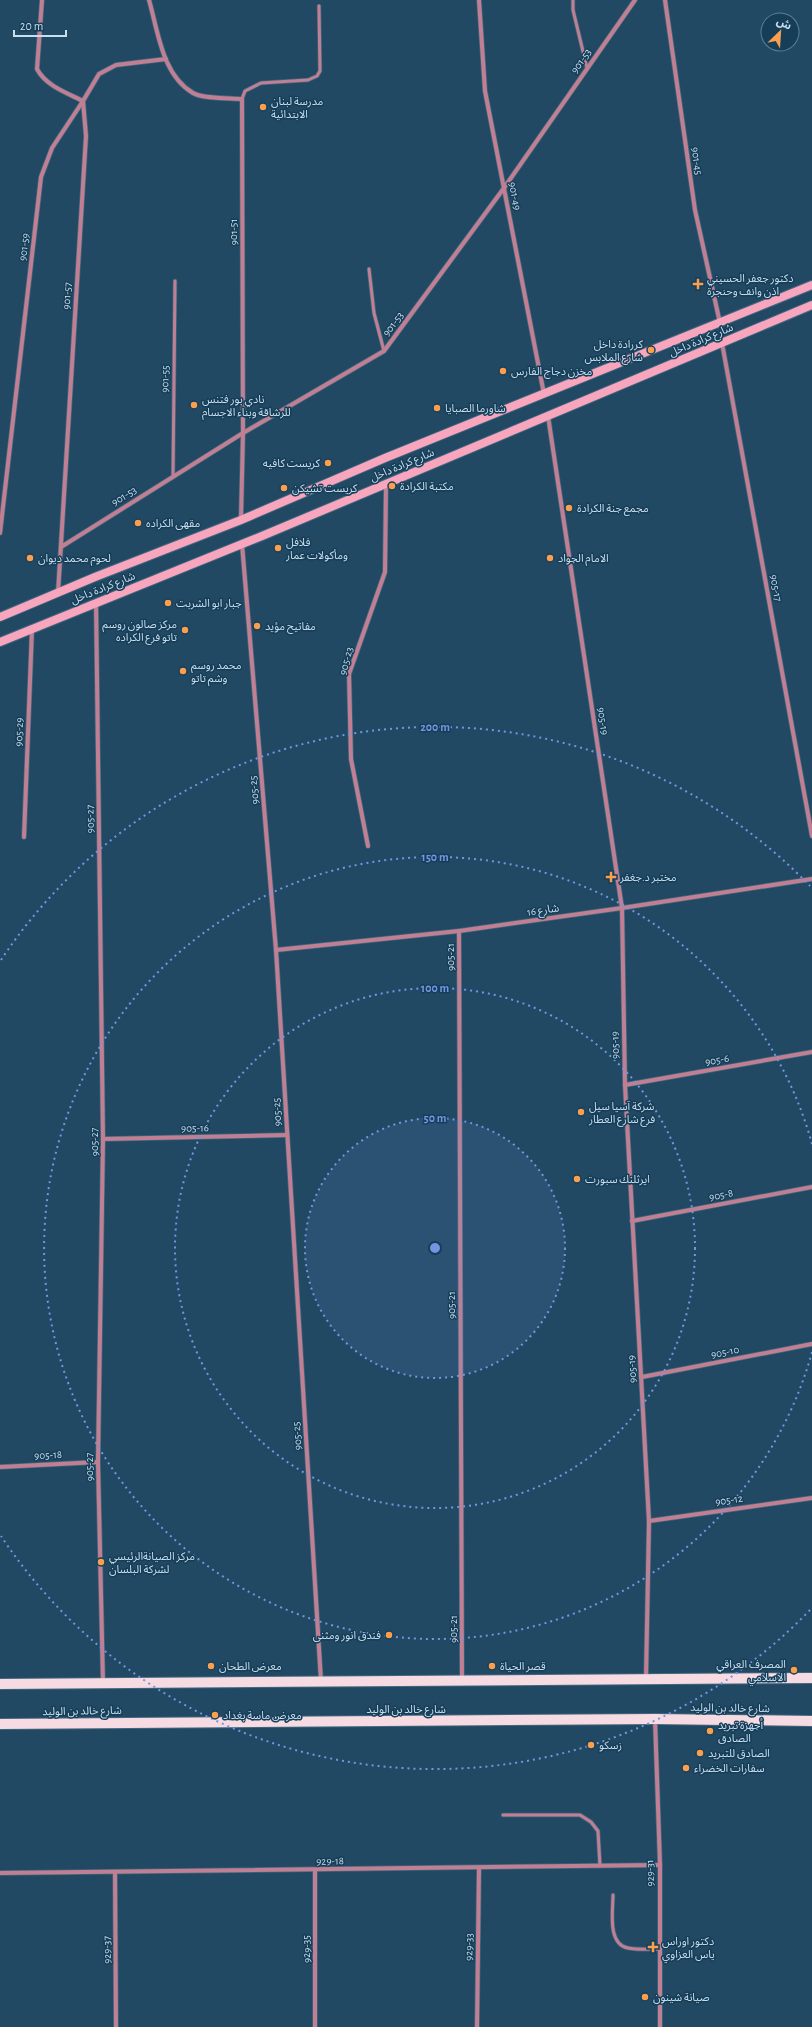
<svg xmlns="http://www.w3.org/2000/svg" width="812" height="2027" viewBox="0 0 812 2027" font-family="'Alegreya Sans','Noto Sans Arabic',sans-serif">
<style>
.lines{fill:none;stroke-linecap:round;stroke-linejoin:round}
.lane-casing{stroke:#42677f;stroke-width:4.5}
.street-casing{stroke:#42677f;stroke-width:5.5}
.secondary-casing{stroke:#42677f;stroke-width:10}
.primary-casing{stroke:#42677f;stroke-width:12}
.lane{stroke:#c07f92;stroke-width:3}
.street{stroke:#c07f92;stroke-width:4}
.secondary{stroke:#f8a5be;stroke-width:8}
.primary{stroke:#f6dbe2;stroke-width:10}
.ring{fill:none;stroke:#7296e2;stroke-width:2;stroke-dasharray:2 4}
.poi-dot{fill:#fa9f4e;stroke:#163e58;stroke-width:1.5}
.labels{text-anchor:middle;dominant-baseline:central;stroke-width:3;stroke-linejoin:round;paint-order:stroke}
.street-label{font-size:11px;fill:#c8dded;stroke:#163e58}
.poi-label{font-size:11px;fill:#c8dded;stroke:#163e58;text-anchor:start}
.centre{fill:#7296e2;stroke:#163e58;stroke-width:2}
.ring-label{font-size:12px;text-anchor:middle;font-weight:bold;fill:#7296e2;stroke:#163e58;stroke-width:3;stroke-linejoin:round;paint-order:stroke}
</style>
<rect width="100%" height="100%" fill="#214963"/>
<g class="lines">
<defs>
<g id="lane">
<polyline points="573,0 573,10 587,68"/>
<polyline points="242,99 245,91 261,83 308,80 317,76 320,71 319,6"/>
<polyline points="369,269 374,313 384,351"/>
<polyline points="173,477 175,281"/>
<polyline points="503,1815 580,1815 591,1822 598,1831 600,1866"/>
<path d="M613,1895c0,16 -6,49 15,53 10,2 22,1 32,1"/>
</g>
<g id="street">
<path d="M149,0c9,31 13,75 44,93 10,6 36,5 49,6l1,334 -2,86"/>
<polyline points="479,0 485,91 544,394"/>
<polyline points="665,0 695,210 720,323"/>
<polyline points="722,343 812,836"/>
<polyline points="548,416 622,908 625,1085 649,1521 646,1678"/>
<path d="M0,533l41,-356 11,-29 31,-47c-16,-8 -37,-15 -46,-32l5,-69"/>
<polyline points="242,544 276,950 321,1681"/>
<polyline points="61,547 243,433 384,351 504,188 635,0"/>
<polyline points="58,593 86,136 83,101 99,74 116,65 166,59"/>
<polyline points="96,602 103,1139 98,1462 103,1683"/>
<polyline points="24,837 32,629"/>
<polyline points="368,846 351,759 349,674 385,572 386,484"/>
<polyline points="459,931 462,1680"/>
<polyline points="276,950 459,931 622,908 812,879"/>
<polyline points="625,1085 812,1052"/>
<polyline points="103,1139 287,1135"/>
<polyline points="632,1221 812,1187"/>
<polyline points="642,1377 812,1344"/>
<polyline points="0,1467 98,1462"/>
<polyline points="649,1521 812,1498"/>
<polyline points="655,1719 660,1865 660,2027"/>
<polyline points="315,1871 315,2027"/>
<polyline points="115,1872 116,2027"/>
<polyline points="0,1873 660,1865"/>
<polyline points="477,2027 479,1868"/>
</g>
<g id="secondary">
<polyline points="0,617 95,577 241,520 385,458 812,285"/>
<polyline points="0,642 262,536 812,305"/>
</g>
<g id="primary">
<polyline points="0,1684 812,1678"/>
<polyline points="0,1724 655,1719 812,1721"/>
</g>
</defs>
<use href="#lane" class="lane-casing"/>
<use href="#street" class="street-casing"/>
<use href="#secondary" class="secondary-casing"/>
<use href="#primary" class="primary-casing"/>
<use href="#lane" class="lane"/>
<use href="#street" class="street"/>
<use href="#secondary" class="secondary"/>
<use href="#primary" class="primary"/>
</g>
<circle cx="435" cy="1248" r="130" fill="#7296e2" fill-opacity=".12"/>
<g class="ring">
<circle cx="435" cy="1248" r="130"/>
<circle cx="435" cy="1248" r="260"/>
<path d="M812 1352A391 391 0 1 1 812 1144"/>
<path d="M810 1610A521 521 0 0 1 1 1536M1 960A521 521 0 0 1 810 886"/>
</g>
<g class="poi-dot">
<circle cx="263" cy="107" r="4"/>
<path d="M696 278h4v4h4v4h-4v4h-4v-4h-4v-4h4z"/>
<circle cx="651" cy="350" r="4"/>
<circle cx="503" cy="371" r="4"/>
<circle cx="194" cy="405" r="4"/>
<circle cx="437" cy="408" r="4"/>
<circle cx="328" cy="463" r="4"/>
<circle cx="392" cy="486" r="4"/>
<circle cx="284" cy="488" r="4"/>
<circle cx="569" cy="508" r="4"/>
<circle cx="138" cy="523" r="4"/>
<circle cx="278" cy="548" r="4"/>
<circle cx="30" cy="558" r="4"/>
<circle cx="550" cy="558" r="4"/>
<circle cx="168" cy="603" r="4"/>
<circle cx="257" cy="626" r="4"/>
<circle cx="185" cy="630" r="4"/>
<circle cx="183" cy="671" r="4"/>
<path d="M609 871h4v4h4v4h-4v4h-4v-4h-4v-4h4z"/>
<circle cx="581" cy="1112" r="4"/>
<circle cx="577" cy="1179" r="4"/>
<circle cx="101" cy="1562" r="4"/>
<circle cx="389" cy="1635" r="4"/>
<circle cx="211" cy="1666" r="4"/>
<circle cx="492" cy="1666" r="4"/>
<circle cx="794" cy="1670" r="4"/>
<circle cx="215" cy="1715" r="4"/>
<circle cx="710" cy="1731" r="4"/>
<circle cx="591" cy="1745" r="4"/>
<circle cx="700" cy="1753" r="4"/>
<circle cx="686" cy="1768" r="4"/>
<path d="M651 1941h4v4h4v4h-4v4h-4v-4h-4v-4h4z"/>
<circle cx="645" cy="1997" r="4"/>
</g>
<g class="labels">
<g class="street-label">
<text transform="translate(581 61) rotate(-55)">901-53</text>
<text transform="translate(697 161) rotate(82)">901-45</text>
<text transform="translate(515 196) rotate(79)">901-49</text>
<text transform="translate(233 232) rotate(-90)">901-51</text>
<text transform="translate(24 247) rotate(-83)">901-59</text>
<text transform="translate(67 296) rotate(-87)">901-57</text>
<text transform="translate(393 324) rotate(-54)">901-53</text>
<text transform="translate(701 340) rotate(-23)">شارع كرادة داخل</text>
<text transform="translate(165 379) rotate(-89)">901-55</text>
<text transform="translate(402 465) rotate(-23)">شارع كرادة داخل</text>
<text transform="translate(124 496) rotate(-32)">901-53</text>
<text transform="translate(103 588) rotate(-22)">شارع كرادة داخل</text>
<text transform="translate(776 588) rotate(80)">905-17</text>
<text transform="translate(346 661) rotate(-75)">905-23</text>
<text transform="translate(603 721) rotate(82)">905-19</text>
<text transform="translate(19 732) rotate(-88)">905-29</text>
<text transform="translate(254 790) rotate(-95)">905-25</text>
<text transform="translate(90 819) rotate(-91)">905-27</text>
<text transform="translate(543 910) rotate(-8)">شارع 16</text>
<text transform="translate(450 957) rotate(-90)">905-21</text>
<text transform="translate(615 1045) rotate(-91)">905-19</text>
<text transform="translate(717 1060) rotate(-10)">905-6</text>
<text transform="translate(277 1112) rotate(-93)">905-25</text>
<text transform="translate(195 1128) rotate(-1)">905-16</text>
<text transform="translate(94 1142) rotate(-90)">905-27</text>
<text transform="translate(721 1195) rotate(-11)">905-8</text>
<text transform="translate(451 1305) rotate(-90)">905-21</text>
<text transform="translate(725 1352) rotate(-11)">905-10</text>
<text transform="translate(632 1369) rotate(-93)">905-19</text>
<text transform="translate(297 1436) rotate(-94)">905-25</text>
<text transform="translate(48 1455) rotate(-3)">905-18</text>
<text transform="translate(89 1467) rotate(-90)">905-27</text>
<text transform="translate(729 1500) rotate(-8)">905-12</text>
<text transform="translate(453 1629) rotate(-90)">905-21</text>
<text transform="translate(730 1708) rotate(1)">شارع خالد بن الوليد</text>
<text x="406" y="1709">شارع خالد بن الوليد</text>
<text transform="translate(82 1711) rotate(-1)">شارع خالد بن الوليد</text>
<text transform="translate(330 1861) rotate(-1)">929-18</text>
<text transform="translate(650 1873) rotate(-91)">929-31</text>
<text transform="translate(469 1947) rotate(-89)">929-33</text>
<text transform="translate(306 1949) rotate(-90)">929-35</text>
<text transform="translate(107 1950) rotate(-91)">929-37</text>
</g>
<g class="poi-label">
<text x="271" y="101">مدرسة لبنان<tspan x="271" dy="13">الابتدائية</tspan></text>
<text x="707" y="278">دكتور جعفر الحسيني<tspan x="707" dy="13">اذن وانف وحنجرة</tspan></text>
<text x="643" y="344" text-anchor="end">كررادة داخل<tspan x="643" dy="13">شارع الملابس</tspan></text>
<text x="511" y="371">مخزن دجاج الفارس</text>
<text x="202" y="399">نادي بور فتنس<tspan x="202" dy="13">للرشاقة وبناء الاجسام</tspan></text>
<text x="445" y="408">شاورما الصبايا</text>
<text x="320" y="463" text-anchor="end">كريست كافيه</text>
<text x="400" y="486">مكتبة الكرادة</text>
<text x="292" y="488">كريست تشيكن</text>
<text x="577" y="508">مجمع جنة الكرادة</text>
<text x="146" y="523">مقهى الكراده</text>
<text x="286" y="542">فلافل<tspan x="286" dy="13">ومأكولات عمار</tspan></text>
<text x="38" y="558">لحوم محمد ديوان</text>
<text x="558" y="558">الامام الجواد</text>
<text x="176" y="603">جبار ابو الشربت</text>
<text x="177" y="624" text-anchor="end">مركز صالون روسم<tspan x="177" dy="13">تاتو فرع الكراده</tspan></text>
<text x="265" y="626">مفاتيح مؤيد</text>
<text x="191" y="665">محمد روسم<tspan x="191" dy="13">وشم تاتو</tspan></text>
<text x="620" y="877">مختبر د.جغفر</text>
<text x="589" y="1106">شركة آسيا سيل<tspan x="589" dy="13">فرع شارع العطار</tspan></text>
<text x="585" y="1179">ايرثلنك سبورت</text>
<text x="109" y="1556">مركز الصيانةالرئيسي<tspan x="109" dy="13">لشركة البلسان</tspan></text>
<text x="381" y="1635" text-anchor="end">فندق انور ومثنى</text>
<text x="786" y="1664" text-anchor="end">المصرف العراقي<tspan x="786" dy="13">الاسلامي</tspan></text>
<text x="219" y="1666">معرض الطحان</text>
<text x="500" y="1666">قصر الحياة</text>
<text x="223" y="1715">معرض ماسة بغداد</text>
<text x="718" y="1725">أجهزة تبريد<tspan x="718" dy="13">الصادق</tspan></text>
<text x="599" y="1745">زسكو</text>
<text x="708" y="1753">الصادق للتبريد</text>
<text x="694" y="1768">سفارات الخضراء</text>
<text x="662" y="1941">دكتور اوراس<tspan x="662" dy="13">ياس العزاوي</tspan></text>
<text x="653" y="1997">صيانة شينون</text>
</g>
</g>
<circle cx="435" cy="1248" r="6" class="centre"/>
<g class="ring-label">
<text x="435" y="731">200 m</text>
<text x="435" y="861">150 m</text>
<text x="435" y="992">100 m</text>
<text x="435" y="1122">50 m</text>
</g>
<g transform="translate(780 32) rotate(25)"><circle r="19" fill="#163e58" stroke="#5d7e94"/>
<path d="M0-3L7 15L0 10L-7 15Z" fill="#fa9f4e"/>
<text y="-6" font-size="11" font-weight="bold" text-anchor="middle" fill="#c8dded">ش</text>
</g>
<path d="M14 30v6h52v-6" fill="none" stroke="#c8dded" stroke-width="2"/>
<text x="20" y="30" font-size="12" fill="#c8dded" stroke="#163e58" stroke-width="3" paint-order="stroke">20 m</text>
</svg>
